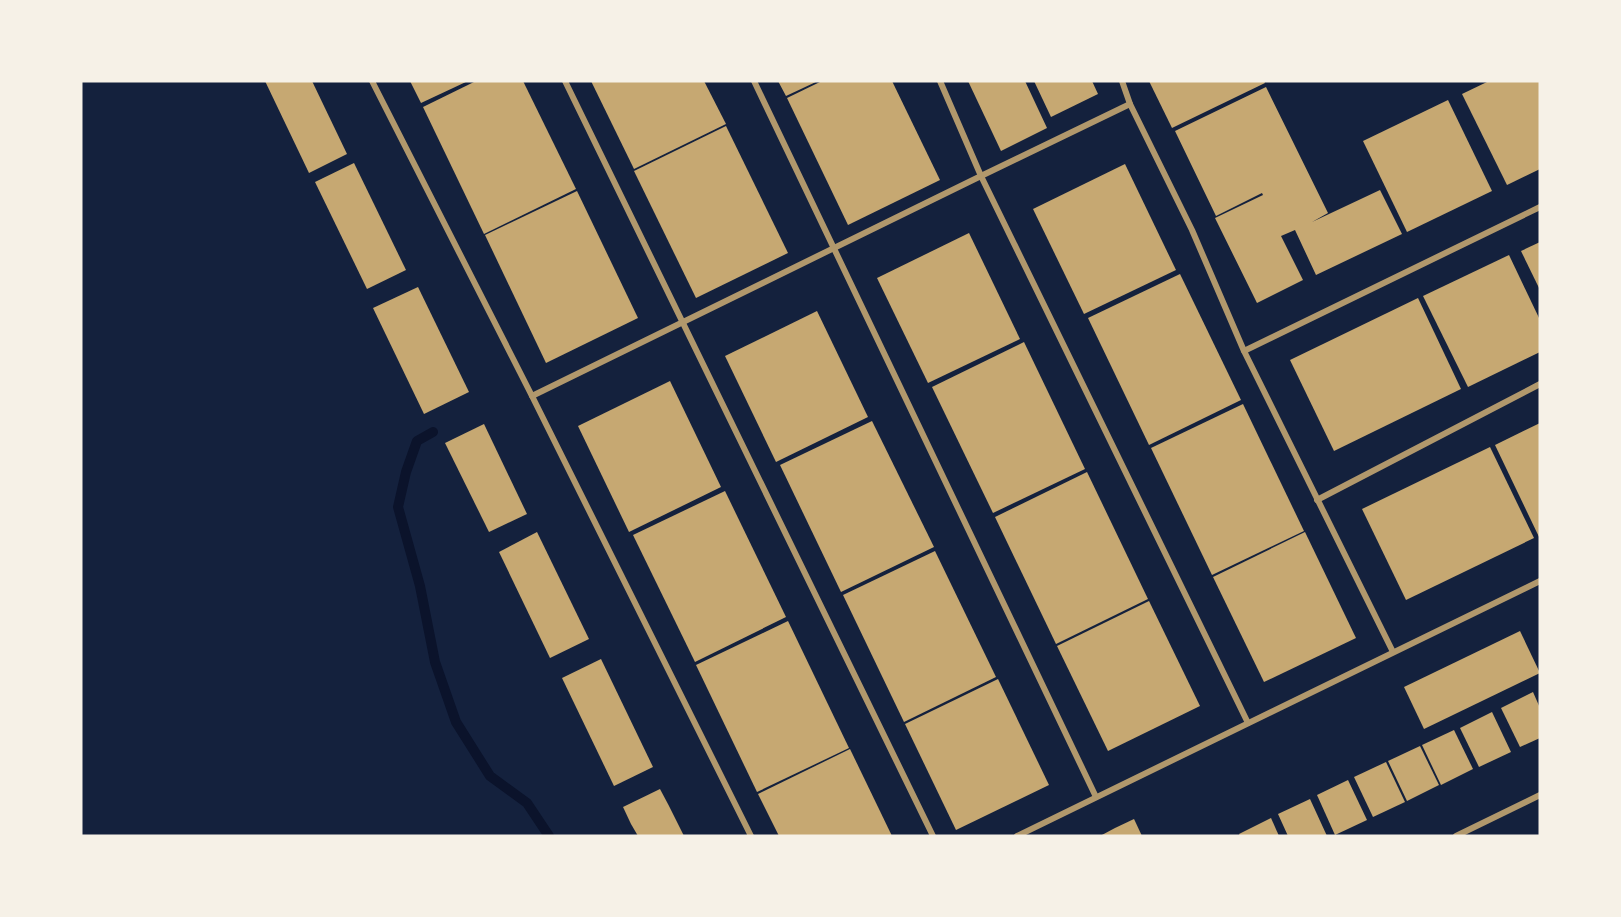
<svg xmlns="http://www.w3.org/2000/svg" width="1621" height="917" viewBox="0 0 1621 917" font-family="'Asap Condensed',sans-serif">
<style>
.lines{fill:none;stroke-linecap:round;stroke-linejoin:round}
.stream{stroke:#0b132b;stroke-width:10}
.building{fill:#c6a872}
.minor{stroke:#b1986c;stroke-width:6}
</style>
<rect width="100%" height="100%" fill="#14213d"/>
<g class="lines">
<polyline class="stream" points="433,432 417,441 406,472 398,507 420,586 435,662 456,722 490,776 527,803 549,836"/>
</g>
<g class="building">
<polygon points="265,81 312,81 347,154 309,173"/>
<polygon points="410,81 468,81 421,103"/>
<polygon points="476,81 523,81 576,189 484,234 423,107"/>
<polygon points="591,81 704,81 726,124 634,169"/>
<polygon points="778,81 818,81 786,96"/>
<polygon points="822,81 892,81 940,180 848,225 787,98"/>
<polygon points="968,81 1025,81 1047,128 1001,151"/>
<polygon points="1034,81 1092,81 1098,94 1051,117"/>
<polygon points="1149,81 1264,81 1265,83 1172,128"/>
<polygon points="1489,81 1540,81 1540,169 1507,185 1462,94"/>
<polygon points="1266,87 1328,213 1312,222 1380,190 1402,234 1316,275 1295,230 1281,236 1303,280 1257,303 1215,218 1263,195 1262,193 1216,216 1175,131"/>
<polygon points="1448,100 1492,191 1407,232 1363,141"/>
<polygon points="726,126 788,253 696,298 634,171"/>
<polygon points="354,163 406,270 367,289 315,182"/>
<polygon points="1125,164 1176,270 1084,314 1033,209"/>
<polygon points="577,191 638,318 546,363 485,235"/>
<polygon points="969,233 1020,339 928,383 877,278"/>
<polygon points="1540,242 1540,290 1521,251"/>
<polygon points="1509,255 1540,320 1540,352 1468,387 1423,296"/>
<polygon points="1180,274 1241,400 1149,445 1088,318"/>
<polygon points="418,287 469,392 424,414 373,308"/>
<polygon points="1418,298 1461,389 1334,451 1290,360"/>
<polygon points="817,311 868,417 776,462 725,356"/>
<polygon points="1024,342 1085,469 993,513 932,387"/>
<polygon points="670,381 721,487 629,532 578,426"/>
<polygon points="1243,404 1304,531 1212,575 1151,448"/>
<polygon points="872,421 934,547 841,592 780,465"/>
<polygon points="1540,423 1540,539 1495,445"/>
<polygon points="484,424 527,514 489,532 445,443"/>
<polygon points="1490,447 1534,538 1406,600 1362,509"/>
<polygon points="1087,472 1148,599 1056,644 995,517"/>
<polygon points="725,491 786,617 695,662 633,535"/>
<polygon points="537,532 589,639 550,658 499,552"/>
<polygon points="1305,532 1356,638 1264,682 1213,577"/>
<polygon points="935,551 996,677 904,722 843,595"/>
<polygon points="1149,601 1200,706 1108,751 1057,646"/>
<polygon points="788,621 849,748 757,792 696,665"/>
<polygon points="1520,631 1540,673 1424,729 1404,687"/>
<polygon points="601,659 653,767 614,786 562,678"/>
<polygon points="998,679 1049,785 956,830 905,724"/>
<polygon points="1533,692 1540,708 1540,738 1520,747 1501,708"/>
<polygon points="1492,712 1511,752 1479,767 1460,728"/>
<polygon points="1454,730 1473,769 1441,785 1422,745"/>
<polygon points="1420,746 1439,785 1407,801 1388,761"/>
<polygon points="850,749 892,836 779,836 758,794"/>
<polygon points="1386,762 1405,802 1373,817 1354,777"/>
<polygon points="1348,780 1367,820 1335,835 1317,795"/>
<polygon points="660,789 669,806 684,836 638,836 631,824 623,807"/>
<polygon points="1310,799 1327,836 1288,836 1278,814"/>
<polygon points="1271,818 1279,836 1240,836 1239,834"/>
<polygon points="1134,819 1142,836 1100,836 1115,828"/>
</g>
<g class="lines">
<g class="minor">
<polyline points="372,81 532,396 751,836"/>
<polyline points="565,81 933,836"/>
<polyline points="754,81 1096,797"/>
<polyline points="940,81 981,176 1248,723"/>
<polyline points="1122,81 1130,104 1192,230 1244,351 1393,652"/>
<polyline points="1244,351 1540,207"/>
<polyline points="532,396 981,176 1130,104"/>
<polyline points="1317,500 1540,384"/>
<polyline points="1017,836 1540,581"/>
<polyline points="1456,836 1540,795"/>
</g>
</g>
<rect width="1621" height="917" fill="none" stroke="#f6f1e7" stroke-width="165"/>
</svg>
